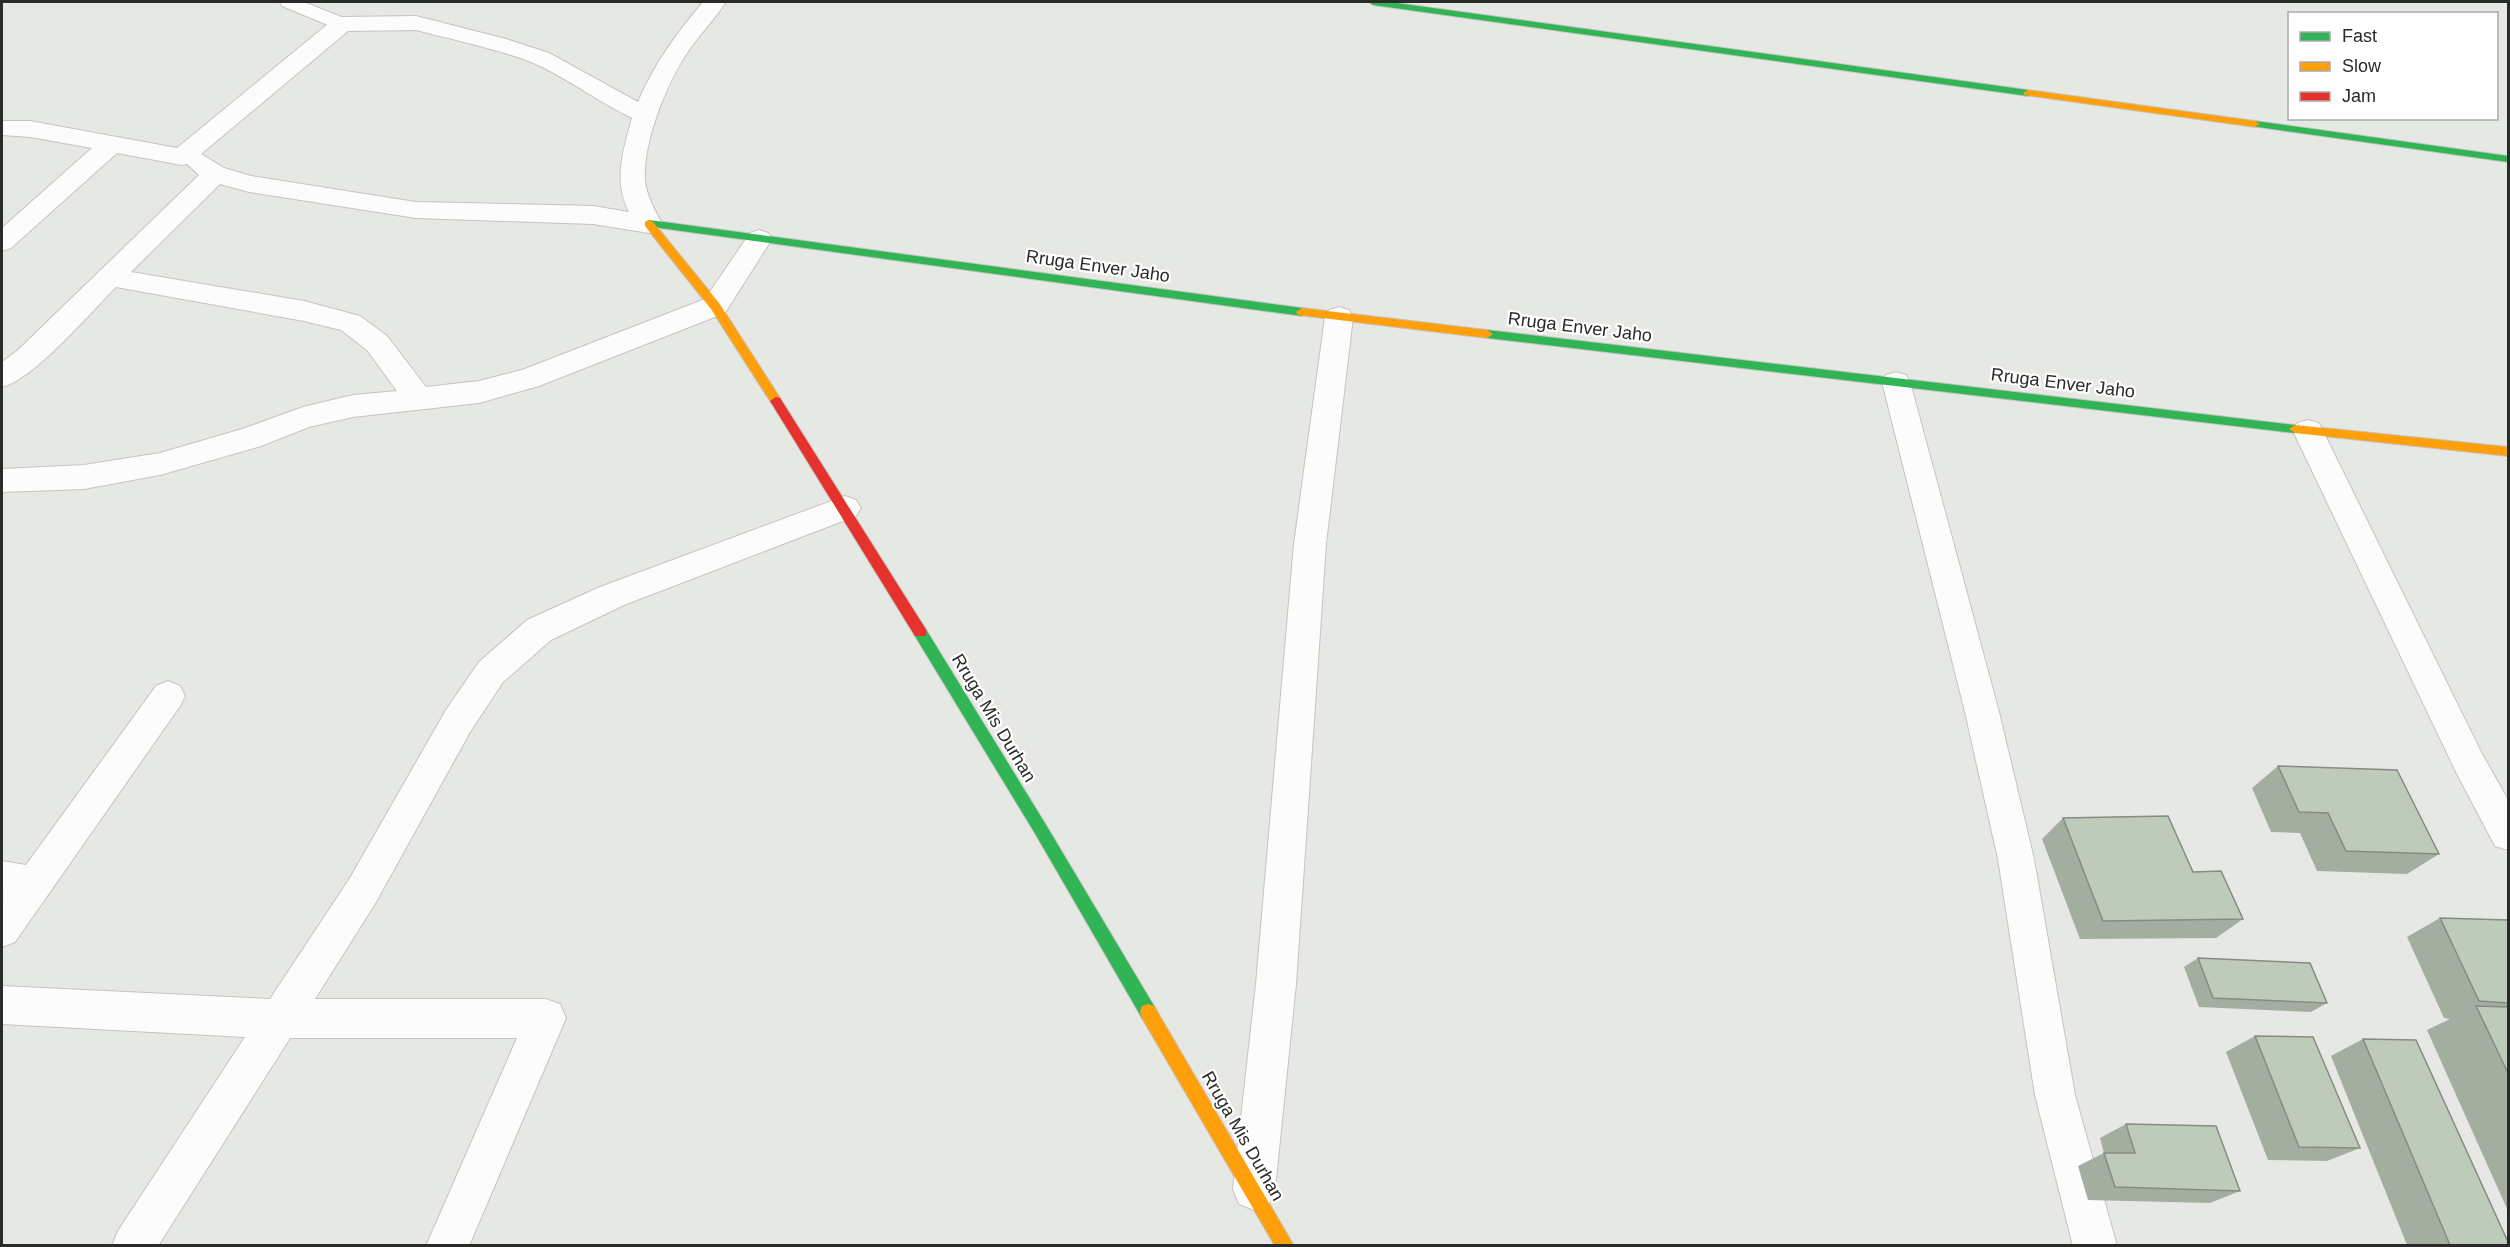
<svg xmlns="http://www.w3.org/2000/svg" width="2510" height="1247" viewBox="0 0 2510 1247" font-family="Arial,sans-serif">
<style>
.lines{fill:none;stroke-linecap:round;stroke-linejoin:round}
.lane-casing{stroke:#c4c5c2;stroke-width:2}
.street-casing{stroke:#c4c5c2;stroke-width:2}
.fast-casing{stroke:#c4c5c2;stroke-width:2}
.slow-casing{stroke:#c4c5c2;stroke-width:2}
.jam-casing{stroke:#c4c5c2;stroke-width:2}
.lane{fill:#fbfcfb;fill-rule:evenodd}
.street{fill:#fbfcfb;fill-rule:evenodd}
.fast{fill:#30b455;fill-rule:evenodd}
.slow{fill:#ff9f0a;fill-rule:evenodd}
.jam{fill:#e5322d;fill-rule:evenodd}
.wall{fill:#a3aea0}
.building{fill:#becaba;stroke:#858d82;stroke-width:1.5}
.labels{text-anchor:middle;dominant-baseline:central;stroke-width:4.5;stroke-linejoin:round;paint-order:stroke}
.street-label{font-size:18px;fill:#292b29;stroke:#fff}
</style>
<rect width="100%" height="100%" fill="#e6e8e4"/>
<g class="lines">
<defs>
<polygon id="lane" points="280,2 304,2 349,20 351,24 349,28 335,28 282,6"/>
<g id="street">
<path d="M703,2h23c-10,15 -23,29 -34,44 -23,30 -50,97 -47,135 2,16 10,29 17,43l-4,6 -9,3 -56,-9 -177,-6 -167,-26 -29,-8 -89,88 173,29 56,15 27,20 39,51 53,-6 43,-11 183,-71 45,-66 9,-3 9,3 4,6 -47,74 -186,73 -60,17 -126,14 -44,10 -48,19 -101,29 -76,14 -82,3v-23l82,-4 76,-12 82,-24 61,-22 50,-12 44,-4 -30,-41 -26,-20 -37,-9 -188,-34c-25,25 -83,93 -114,100v-25l15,-11 182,-176 -12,-11 -5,1 -65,-12 -106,95 -9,3v-23l90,-80 -62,-11 -28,-2v-14h28l147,27 157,-129 8,-2 74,-1 90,23 43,14 89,49c16,-38 39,-69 65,-100zM416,30c38,10 78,18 115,32 34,14 67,40 101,56 -9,33 -19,63 -3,94l-36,-6 -177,-4 -165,-26 -27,-8 -23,-14 147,-123z"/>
<polygon points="1339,307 1349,310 1353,317 1326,544 1296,984 1275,1189 1269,1204 1254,1210 1239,1204 1233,1189 1256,984 1294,544 1325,317 1329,310"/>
<polygon points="1896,372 1906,375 1910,382 1999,712 2034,859 2075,1095 2117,1246 2073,1246 2035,1095 1998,859 1965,712 1882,382 1886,375"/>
<polygon points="2308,420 2319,423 2323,431 2481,752 2508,800 2508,850 2495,846 2457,774 2293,431 2297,423"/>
<polygon points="845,496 856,500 861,508 856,516 624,605 551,640 503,682 470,732 376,902 315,999 546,999 560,1004 566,1018 469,1246 426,1246 517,1038 290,1038 158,1246 112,1246 118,1231 245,1037 2,1024 2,986 270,999 350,878 446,710 479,662 527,620 600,587"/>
<polygon points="168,681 180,686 185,696 180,706 15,942 2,947 2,898 4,896 2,895 2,861 26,865 156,686"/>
</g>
<g id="fast">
<polygon points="1369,2 1389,2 2028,90 2033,93 2028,96 1373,5"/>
<polygon points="2255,121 2508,156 2508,162 2251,126 2251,122"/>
<polygon points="649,220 1302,308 1308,312 1302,316 645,226 645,222"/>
<polygon points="1487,330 2295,425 2301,429 2295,433 1487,338 1481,334"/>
<polygon points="920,626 925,628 1046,825 1154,1006 1156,1012 1154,1018 1148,1020 1142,1018 1036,835 915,636 913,632 915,628"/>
</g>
<g id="slow">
<polygon points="2028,90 2255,121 2260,124 2255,127 2025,95 2023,93"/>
<polygon points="649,220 653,222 719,303 780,398 782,401 780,404 772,404 711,309 645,226 645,222"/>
<polygon points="1302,308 1487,330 1493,334 1487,338 1298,315 1296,312"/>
<polygon points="2295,425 2508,447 2508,456 2295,433 2289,429"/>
<polygon points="1148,1004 1154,1006 1294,1246 1275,1246 1142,1018 1140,1012 1142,1006"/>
</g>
<polygon id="jam" points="776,397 780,398 925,628 927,632 925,636 915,636 772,404 770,401"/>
</defs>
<use href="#lane" class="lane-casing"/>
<use href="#street" class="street-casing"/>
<use href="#fast" class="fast-casing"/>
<use href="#slow" class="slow-casing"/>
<use href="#jam" class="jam-casing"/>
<use href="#lane" class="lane"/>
<use href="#street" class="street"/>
<use href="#fast" class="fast"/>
<use href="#slow" class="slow"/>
<use href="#jam" class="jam"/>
</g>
<g class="wall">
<polygon points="2278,766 2439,854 2407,874 2317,871 2300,833 2271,832 2252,788"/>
<polygon points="2063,818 2193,872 2243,919 2216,938 2080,939 2042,839"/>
<polygon points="2440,918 2508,920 2508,1211 2427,1030 2450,1019 2444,1018 2407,937"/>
<polygon points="2198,958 2327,1003 2311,1012 2199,1007 2184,967"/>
<polygon points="2255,1036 2360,1148 2327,1161 2268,1160 2226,1052"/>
<polygon points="2363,1039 2508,1245 2407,1245 2331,1056"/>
<polygon points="2126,1124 2240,1191 2210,1203 2088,1200 2078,1166 2104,1153 2100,1138"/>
</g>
<g class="building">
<polygon points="2278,766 2397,770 2439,854 2346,851 2328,813 2299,812"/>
<polygon points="2168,816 2193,872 2221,871 2243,919 2103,921 2063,818"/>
<polygon points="2440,918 2508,920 2508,1003 2479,1001"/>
<polygon points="2198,958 2310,963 2327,1003 2213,998"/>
<polygon points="2476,1006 2508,1007 2508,1073"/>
<polygon points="2255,1036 2313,1037 2360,1148 2299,1147"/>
<polygon points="2363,1039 2416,1040 2508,1242 2508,1245 2450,1245"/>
<polygon points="2126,1124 2216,1126 2240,1191 2115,1187 2104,1153 2135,1153"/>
</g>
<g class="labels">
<g class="street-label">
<text transform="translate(1098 266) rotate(8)">Rruga Enver Jaho</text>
<text transform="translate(1580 327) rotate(7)">Rruga Enver Jaho</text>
<text transform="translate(2063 383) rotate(7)">Rruga Enver Jaho</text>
<text transform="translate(994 718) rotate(59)">Rruga Mis Durhan</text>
<text transform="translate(1243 1136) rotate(60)">Rruga Mis Durhan</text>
</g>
</g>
<rect width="2510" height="1247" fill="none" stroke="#292b29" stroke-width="6"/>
<rect x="2288" y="12" width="210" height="108" fill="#ffffff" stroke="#a9aaa9" stroke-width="1.5"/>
<rect x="2300" y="32" width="30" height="9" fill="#30b455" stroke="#a9aaa9" stroke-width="1.5"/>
<text x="2342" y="42" font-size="18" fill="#292b29">Fast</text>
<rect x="2300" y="62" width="30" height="9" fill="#ff9f0a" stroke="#a9aaa9" stroke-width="1.5"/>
<text x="2342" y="72" font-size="18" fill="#292b29">Slow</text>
<rect x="2300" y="92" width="30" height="9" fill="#e5322d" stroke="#a9aaa9" stroke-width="1.5"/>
<text x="2342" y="102" font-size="18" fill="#292b29">Jam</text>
</svg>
